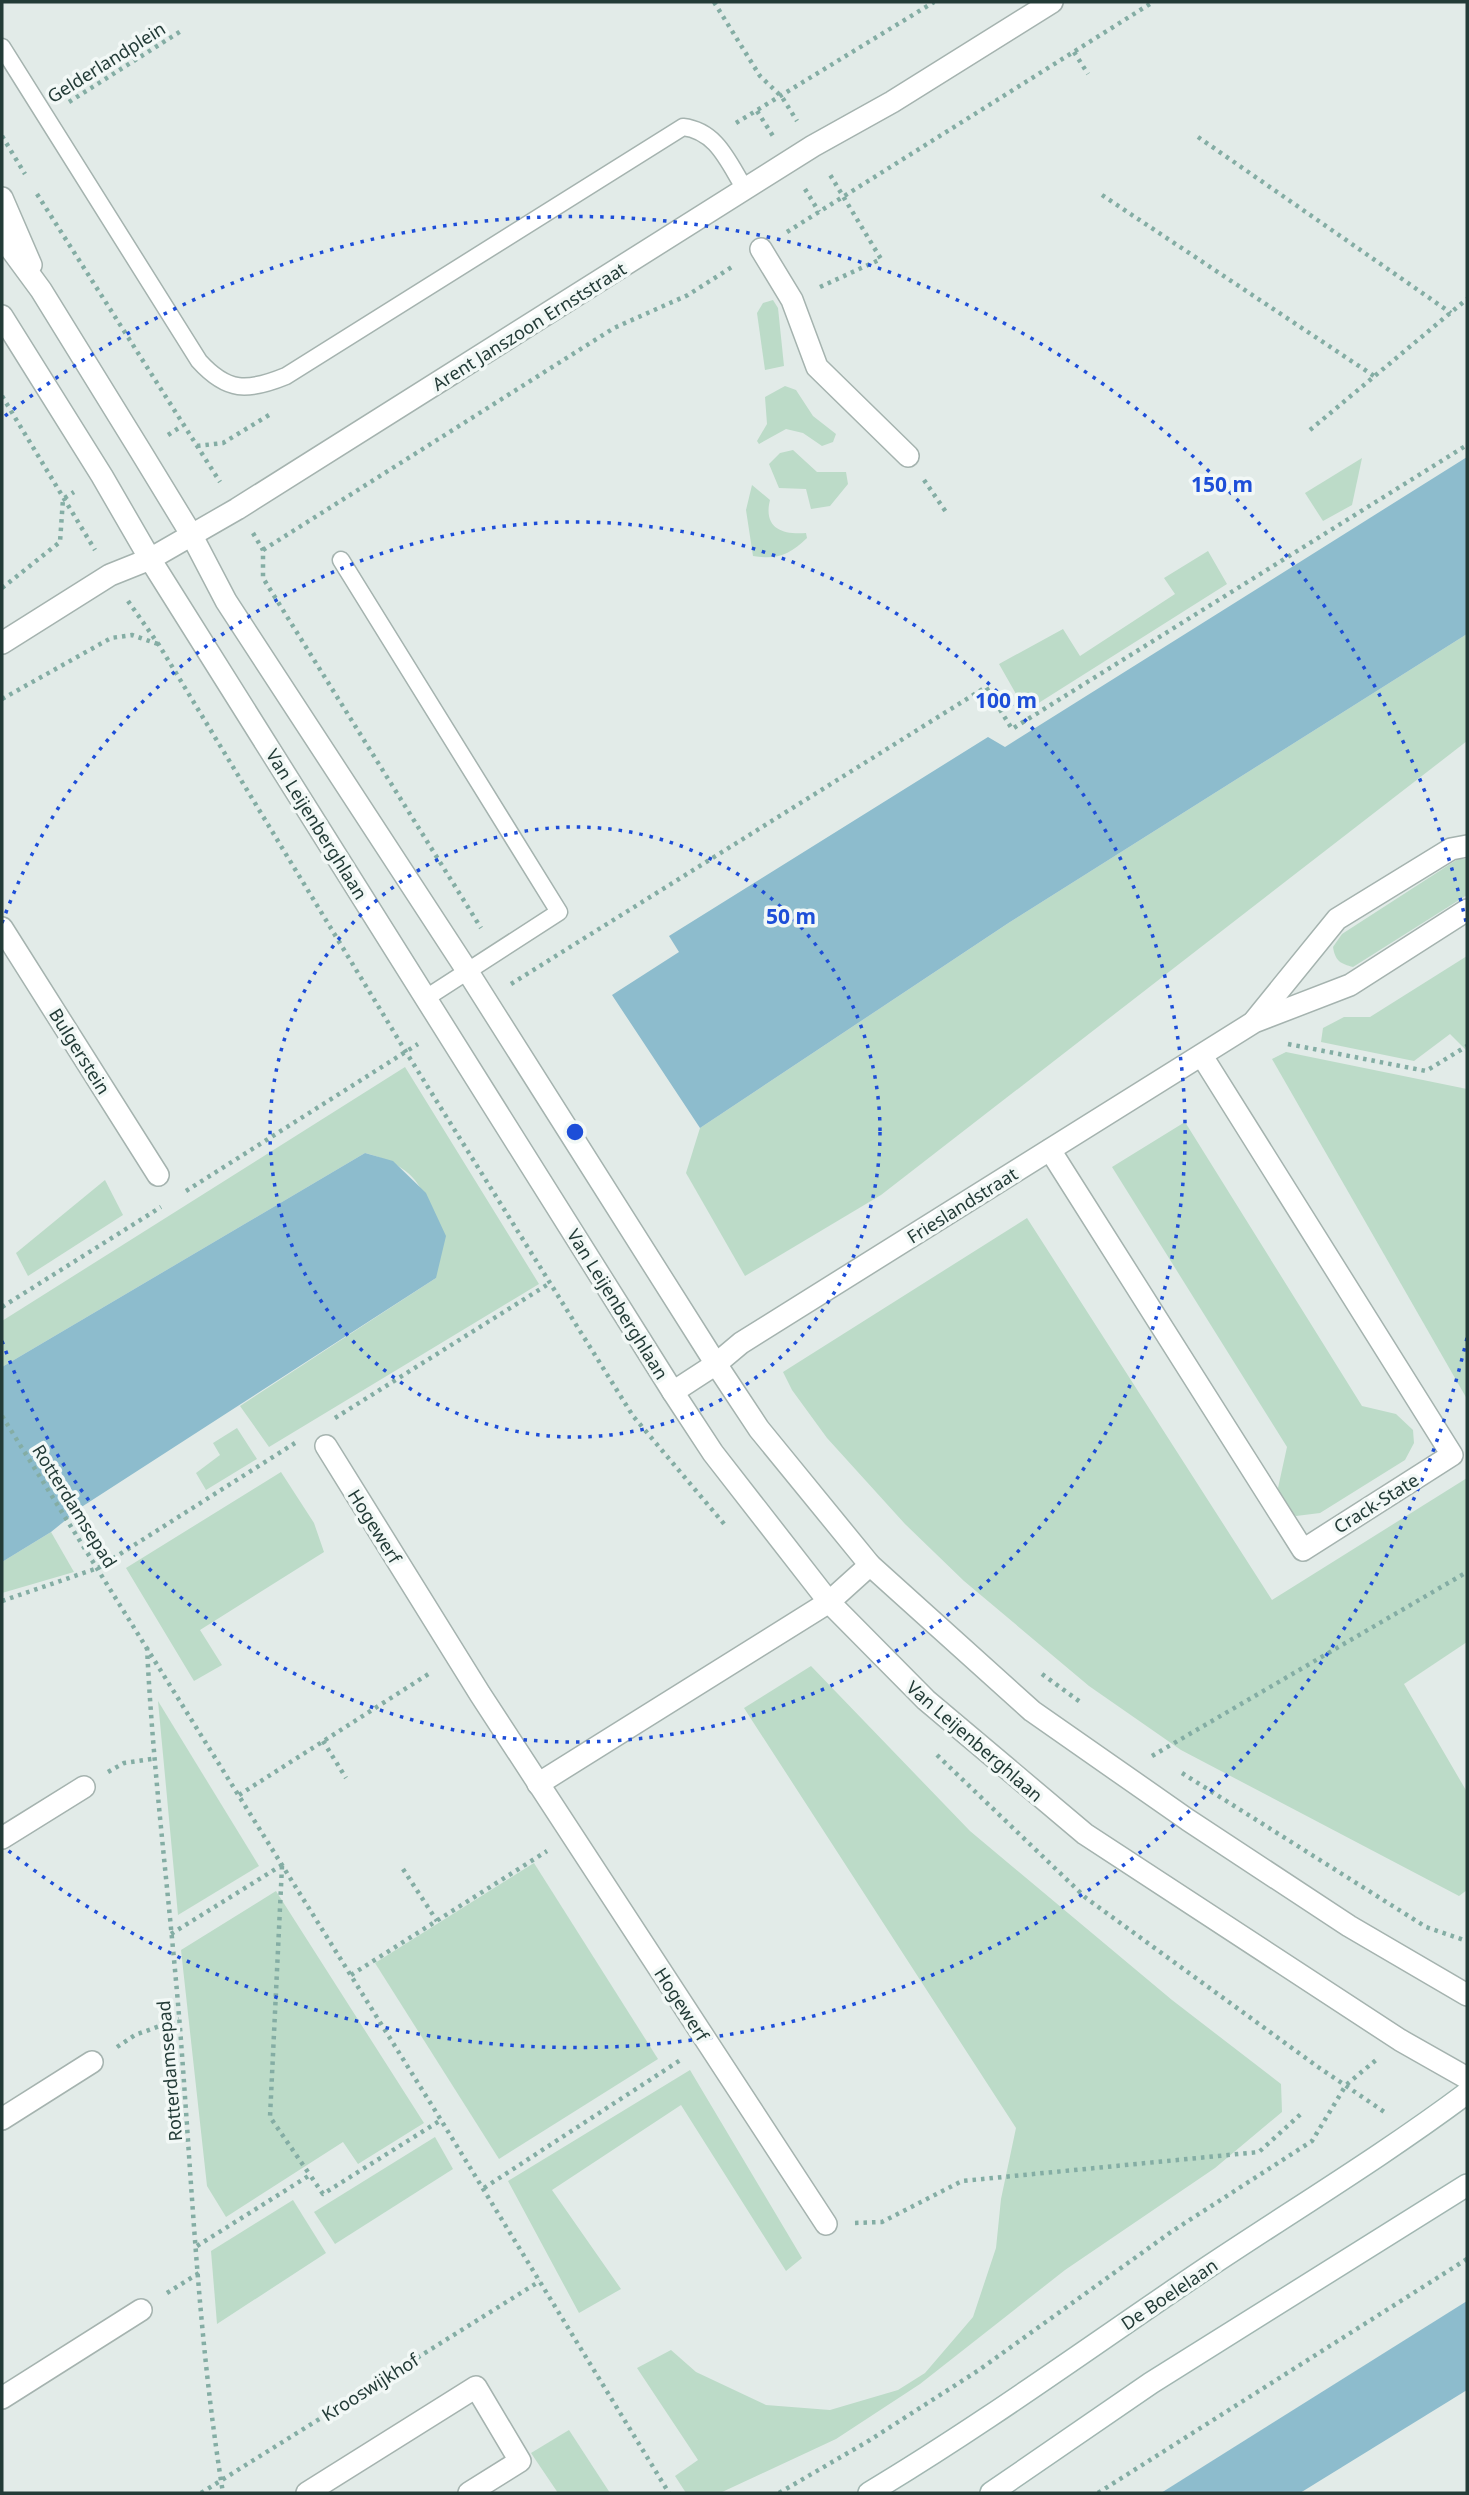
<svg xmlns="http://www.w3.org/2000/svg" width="1469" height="2495" viewBox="0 0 1469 2495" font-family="'Noto Sans',sans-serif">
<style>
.green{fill:#bcdbc8}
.water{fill:#8dbccd}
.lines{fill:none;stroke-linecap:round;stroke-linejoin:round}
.service-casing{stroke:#a5b3af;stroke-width:19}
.pedestrian-casing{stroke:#a5b3af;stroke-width:24}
.minor-casing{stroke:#a5b3af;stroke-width:24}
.tertiary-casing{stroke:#a5b3af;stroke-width:24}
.secondary-casing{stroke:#a1b6b1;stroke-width:24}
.path{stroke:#84ada4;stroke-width:4.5;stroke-dasharray:3.5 5;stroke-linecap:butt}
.service{stroke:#fff;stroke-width:16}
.pedestrian{stroke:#fff;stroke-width:21}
.minor{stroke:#fff;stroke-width:21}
.tertiary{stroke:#fff;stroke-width:21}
.secondary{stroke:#fff;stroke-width:21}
.ring{fill:none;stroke:#1d4ed8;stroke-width:3.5;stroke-dasharray:3.5 7}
.labels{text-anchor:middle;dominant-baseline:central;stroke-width:7;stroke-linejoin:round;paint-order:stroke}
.street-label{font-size:18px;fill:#233b37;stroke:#f2f8f6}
.centre{fill:#1d4ed8;stroke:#f2f8f6;stroke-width:3.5}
.ring-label{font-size:21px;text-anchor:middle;font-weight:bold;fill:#1d4ed8;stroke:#f2f8f6;stroke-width:7;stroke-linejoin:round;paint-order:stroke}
</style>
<rect width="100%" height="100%" fill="#e2ebe8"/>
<g class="green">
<polygon points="773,300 778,308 784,366 765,370 757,313 763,303"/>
<polygon points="785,386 796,390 813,416 836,434 833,442 822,446 803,433 786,429 759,444 757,441 767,424 765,397"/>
<polygon points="793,450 817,472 846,472 848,484 830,506 811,509 806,489 779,488 769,464 780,453"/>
<polygon points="1362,458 1352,505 1323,521 1305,493"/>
<path d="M752,485l18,15c-7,28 12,35 36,33l1,5c-18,17 -30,22 -54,18l-7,-46z"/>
<polygon points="1208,551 1227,584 1037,704 1020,701 999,664 1063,629 1080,656 1175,594 1164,578"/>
<polygon points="1467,634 1467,741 881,1195 745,1276 686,1173 700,1128 1010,922"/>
<path d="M1458,859h9v36l-114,72c-12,-3 -18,-6 -20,-20l9,-13z"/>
<polygon points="1467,956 1467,1051 1450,1034 1414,1061 1321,1042 1323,1028 1344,1017 1370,1017"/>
<polygon points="1286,1052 1467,1089 1467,1399 1272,1059"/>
<path d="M405,1067l134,217 -270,163 -29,-41 196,-128c-8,-64 3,-106 -71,-125l-363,214v-46z"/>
<polygon points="1185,1122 1362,1406 1396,1414 1413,1430 1414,1443 1405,1460 1320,1513 1296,1516 1283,1507 1278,1488 1287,1447 1112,1167"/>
<polygon points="105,1180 123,1215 28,1276 16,1253"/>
<polygon points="1027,1218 1272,1600 1467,1478 1467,1642 1404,1684 1467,1792 1467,1890 1459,1896 1181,1750 1089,1686 964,1581 905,1524 827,1438 792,1390 783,1372"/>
<polygon points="237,1428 257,1459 206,1490 196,1473 220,1455 213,1443"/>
<polygon points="281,1472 314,1523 324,1552 200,1630 222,1665 194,1681 126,1568"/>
<polygon points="51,1532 74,1572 2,1593 2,1562"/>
<polygon points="811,1666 970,1831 1172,2000 1281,2084 1282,2112 1215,2168 1065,2270 920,2384 836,2439 720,2493 686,2493 675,2476 698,2460 637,2368 671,2350 696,2372 766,2405 830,2410 898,2390 925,2373 973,2317 996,2248 1001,2199 1016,2128 744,1708"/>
<polygon points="158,1701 259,1866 178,1915"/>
<polygon points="534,1863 658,2059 499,2159 375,1963"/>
<polygon points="276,1891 424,2123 358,2164 343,2142 226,2217 207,2186 181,1950"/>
<polygon points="690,2070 802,2258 786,2271 681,2105 552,2190 621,2289 579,2313 508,2181"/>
<polygon points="435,2137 453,2169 335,2244 314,2212"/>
<polygon points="293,2200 326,2253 217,2324 211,2251"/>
<polygon points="569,2430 610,2493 558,2493 531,2453"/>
</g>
<g class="water">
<polygon points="1467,457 1467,634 1010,922 700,1128 612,995 679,952 669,936 988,737 1005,747"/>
<polygon points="365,1153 393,1161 426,1193 446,1236 436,1278 83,1506 51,1532 2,1562 2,1367"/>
<polygon points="1467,2301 1467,2390 1300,2493 1161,2493"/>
</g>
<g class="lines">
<defs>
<g id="service">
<path d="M2,47l197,314c28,31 48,31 87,15l397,-249c34,4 45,35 62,62"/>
<polyline points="341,560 559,912 426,998"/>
</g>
<polyline id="pedestrian" points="761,249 792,300 817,367 908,456"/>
<g id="minor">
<polyline points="2,928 158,1175"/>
<polyline points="1255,1020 1337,919 1451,849 1467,846"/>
<polyline points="1050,1150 1303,1550 1452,1455 1202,1056"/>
<polyline points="673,1392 716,1364 741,1343 1254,1022 1350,985 1467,910"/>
<polyline points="326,1446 480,1694 826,2224"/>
<polyline points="538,1784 829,1602 870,1565"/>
<polyline points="2,1838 84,1787"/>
<polyline points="2,2119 92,2062"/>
<polyline points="2,2398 141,2310"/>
<polyline points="307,2493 476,2387 520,2461 469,2493"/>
</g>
<g id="tertiary">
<polyline points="2,198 31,265"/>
<polyline points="2,237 41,290 141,452 191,534 226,601 468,972 716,1364 759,1429 870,1565 1032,1711 1188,1820 1349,1926 1467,1995"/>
<polyline points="2,316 102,476 150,559 673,1392 713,1453 829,1602 926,1700 1085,1834 1400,2040 1467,2078"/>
<polyline points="2,643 110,575 150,559 237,509 813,146 892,102 1052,2"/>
</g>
<g id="secondary">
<path d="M869,2493c117,-70 226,-150 339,-226 87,-58 176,-112 259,-174"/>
<polyline points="991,2493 1151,2383 1467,2185"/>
</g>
</defs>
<use href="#service" class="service-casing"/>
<use href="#pedestrian" class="pedestrian-casing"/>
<use href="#minor" class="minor-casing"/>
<use href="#tertiary" class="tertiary-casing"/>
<use href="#secondary" class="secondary-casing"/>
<g class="path">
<polyline points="714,2 760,76 782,97 797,121"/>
<polyline points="1074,52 1088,74"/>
<polyline points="69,102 181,31"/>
<polyline points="757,111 773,136"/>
<polyline points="736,123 934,2"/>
<polyline points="2,136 25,174"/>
<polyline points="1198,137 1451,313"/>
<polyline points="805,189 819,212"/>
<polyline points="37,194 220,482"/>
<polyline points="1102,195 1374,376"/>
<polyline points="787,232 1153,2"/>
<polyline points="820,287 881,259 829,173"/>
<polyline points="2,396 95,550"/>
<polyline points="1310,430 1467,299"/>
<polyline points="168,435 182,426"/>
<polyline points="197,446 223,443 269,415"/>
<polyline points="924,480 946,512"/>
<polyline points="253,533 263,550 263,578 481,928"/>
<polyline points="263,550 614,328 688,295 735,265"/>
<polyline points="2,588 60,542 63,499 74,492"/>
<polyline points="128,601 159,645 406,1052 633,1416 725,1525"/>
<polyline points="2,699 111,638 132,635 158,644"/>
<polyline points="511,984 986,687 1012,729 1467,445"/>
<polyline points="1288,1044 1426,1071 1467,1046"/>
<polyline points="186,1191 418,1044"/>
<polyline points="2,1307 161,1207"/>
<polyline points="2,1416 441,2120 669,2493"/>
<polyline points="335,1418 550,1283"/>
<polyline points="2,1601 98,1568 295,1443"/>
<path d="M147,1647c6,128 23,254 33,381 12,155 18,312 43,465"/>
<polyline points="1042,1674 1083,1704"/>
<polyline points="323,1741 346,1778"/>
<polyline points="937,1755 1086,1898 1318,2067 1386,2113"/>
<polyline points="1152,1756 1467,1572"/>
<polyline points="108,1772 124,1763 152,1759"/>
<polyline points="1182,1773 1426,1927 1467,1941"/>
<polyline points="239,1795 430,1673"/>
<polyline points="282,1866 270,2117 310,2175"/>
<polyline points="403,1869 437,1921"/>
<polyline points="171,1934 282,1865"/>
<polyline points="351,1975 547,1851"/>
<polyline points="117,2047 135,2035 179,2019"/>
<polyline points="484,2188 682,2059"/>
<polyline points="855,2223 882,2222 962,2181 1259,2152 1303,2112"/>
<polyline points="197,2246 310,2175 323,2194 441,2120"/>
<polyline points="167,2293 199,2273"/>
<polyline points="201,2493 540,2281"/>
<polyline points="779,2493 870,2440 979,2370 1171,2232 1312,2141 1346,2085 1376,2060"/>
<polyline points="1098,2493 1467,2259"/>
</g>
<use href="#service" class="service"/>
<use href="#pedestrian" class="pedestrian"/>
<use href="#minor" class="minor"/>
<use href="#tertiary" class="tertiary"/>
<use href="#secondary" class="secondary"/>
</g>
<g class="ring">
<circle cx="575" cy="1132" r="305"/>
<path d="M2 923A610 610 0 1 1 2 1341"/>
<path d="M1467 1338A915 915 0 0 1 5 1848M5 416A915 915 0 0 1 1467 926"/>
</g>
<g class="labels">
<g class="street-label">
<text transform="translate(106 62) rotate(-32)">Gelderlandplein</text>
<text transform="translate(529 326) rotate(-32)">Arent Janszoon Ernststraat</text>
<text transform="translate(317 824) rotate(58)">Van Leijenberghlaan</text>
<text transform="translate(80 1051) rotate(58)">Bulgerstein</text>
<text transform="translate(962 1205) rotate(-32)">Frieslandstraat</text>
<text transform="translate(618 1304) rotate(58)">Van Leijenberghlaan</text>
<text transform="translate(1376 1503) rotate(-32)">Crack-State</text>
<text transform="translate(75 1506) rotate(58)">Rotterdamsepad</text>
<text transform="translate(375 1526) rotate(58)">Hogewerf</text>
<text transform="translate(975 1741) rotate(41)">Van Leijenberghlaan</text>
<text transform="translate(682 2004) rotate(57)">Hogewerf</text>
<text transform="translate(169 2071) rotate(-95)">Rotterdamsepad</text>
<text transform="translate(1169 2294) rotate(-34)">De Boelelaan</text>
<text transform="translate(370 2387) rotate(-32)">Krooswijkhof</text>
</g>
</g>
<circle cx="575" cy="1132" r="10" class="centre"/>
<g class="ring-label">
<text x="1222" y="492">150 m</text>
<text x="1006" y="708">100 m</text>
<text x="791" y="924">50 m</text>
</g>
<rect width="1469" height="2495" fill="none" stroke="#233b37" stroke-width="7"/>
</svg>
